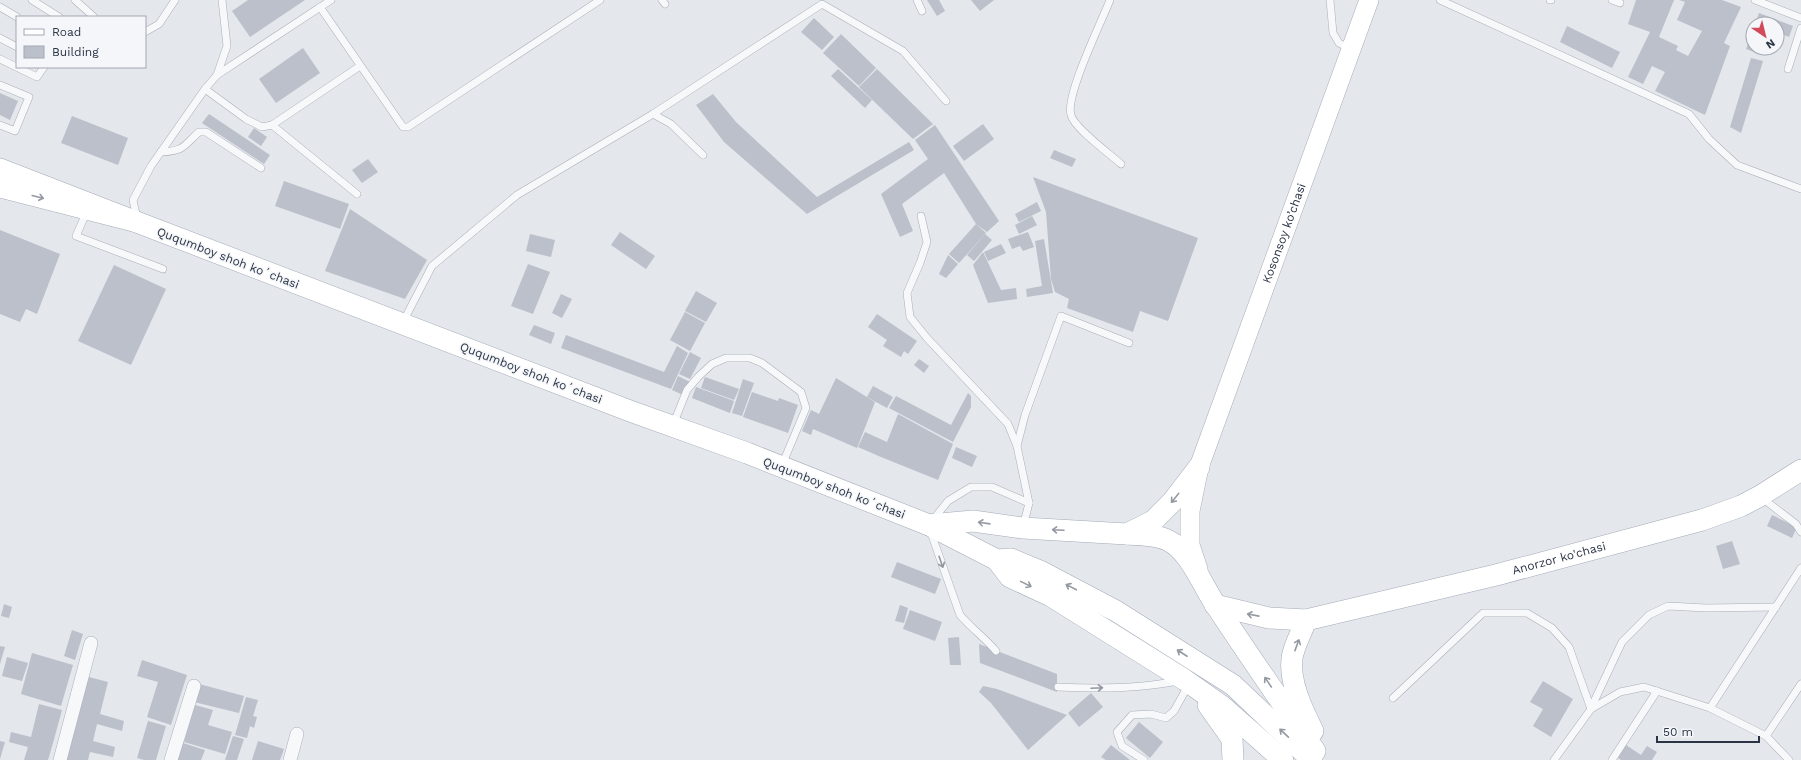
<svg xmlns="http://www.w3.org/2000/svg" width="1801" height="760" viewBox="0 0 1801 760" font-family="'Work Sans',sans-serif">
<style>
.building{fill:#bbc0ca}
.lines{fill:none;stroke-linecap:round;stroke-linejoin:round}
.service-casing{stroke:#a9aeb7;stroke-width:8}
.minor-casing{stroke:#a9aeb7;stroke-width:14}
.secondary-casing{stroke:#a9aeb7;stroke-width:20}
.primary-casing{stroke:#a3abb8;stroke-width:22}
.service{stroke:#f7f8fa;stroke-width:7}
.minor{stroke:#f7f8fa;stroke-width:13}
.secondary{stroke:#fff;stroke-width:19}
.primary{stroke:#fff;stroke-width:21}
.oneway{stroke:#959aa2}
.oneway2{stroke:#9196a0}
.labels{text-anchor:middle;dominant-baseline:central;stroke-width:3;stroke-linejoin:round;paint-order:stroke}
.street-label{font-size:12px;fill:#2b3445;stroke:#f4f6f9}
</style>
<rect width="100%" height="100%" fill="#e4e7ec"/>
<g class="building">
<polygon points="248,0 305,0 250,37 232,11"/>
<polygon points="927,0 939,0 945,11 937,16"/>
<polygon points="971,0 994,0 980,11"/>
<polygon points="1636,0 1674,0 1659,37 1678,46 1676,50 1688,56 1702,31 1677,20 1685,2 1679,0 1722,0 1741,7 1724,43 1730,46 1705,115 1655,91 1665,72 1652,66 1643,84 1628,77 1650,32 1628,24"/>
<polygon points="1759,13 1793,26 1789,37 1779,33 1777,38 1777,24 1755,24"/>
<polygon points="814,18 834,37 822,50 801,32"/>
<polygon points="1567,26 1620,52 1612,68 1560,42"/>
<polygon points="1753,31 1753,48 1774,48 1772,53 1765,51 1763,55 1746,49"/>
<polygon points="841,34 876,68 859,86 823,53"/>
<polygon points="303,48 320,73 276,103 259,79"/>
<polygon points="1751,58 1763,61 1741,133 1730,127"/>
<polygon points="838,69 872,100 865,108 831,76"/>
<polygon points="877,69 933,124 913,139 859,87"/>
<polygon points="0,93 18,101 10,120 0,115"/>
<polygon points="713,94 736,122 817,197 909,142 914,150 807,214 724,142 696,105"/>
<polygon points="209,114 270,155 264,164 202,123"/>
<polygon points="72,116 128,138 118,165 61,143"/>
<polygon points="983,124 994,139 964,161 953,146"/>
<polygon points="935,125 999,221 987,232 976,224 944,173 902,204 913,231 900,237 881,194 928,159 915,140"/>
<polygon points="254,128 267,137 261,146 248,137"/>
<polygon points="1054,150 1076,159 1072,167 1050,158"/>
<polygon points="368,159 378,172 362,183 352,170"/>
<polygon points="1033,177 1198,238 1168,321 1140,311 1133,332 1067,308 1069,299 1055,292 1051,279 1046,212"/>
<polygon points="284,181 349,204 340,229 275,206"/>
<polygon points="1037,202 1041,211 1019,222 1015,214"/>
<polygon points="350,209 427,260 405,299 325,271"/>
<polygon points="1032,216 1037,225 1019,234 1015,225"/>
<polygon points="976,224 986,233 959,263 949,254"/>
<polygon points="0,230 60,254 37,314 26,309 20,322 0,314"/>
<polygon points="620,232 655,256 646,269 611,245"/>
<polygon points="1028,232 1034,247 1023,251 1020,246 1012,249 1008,239"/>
<polygon points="530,234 555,240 551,257 526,251"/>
<polygon points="985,234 992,240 974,261 967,255"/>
<polygon points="1044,239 1053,293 1027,297 1026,289 1042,286 1035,241"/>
<polygon points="1001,244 1006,253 988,261 984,252"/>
<polygon points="983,252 1001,290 1016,288 1017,299 988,303 973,265"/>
<polygon points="948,255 958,264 946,278 939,274"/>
<polygon points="528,264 550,272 533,314 511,306"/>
<polygon points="114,265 166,289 131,365 78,341"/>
<polygon points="696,291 717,303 706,322 685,311"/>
<polygon points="561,294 572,299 562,318 552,313"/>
<polygon points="685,312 705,323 690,351 670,340"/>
<polygon points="877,314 917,341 908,354 904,351 901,357 883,346 887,340 868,327"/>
<polygon points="534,325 555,333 551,344 529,335"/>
<polygon points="566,335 664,372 677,346 688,353 671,389 561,348"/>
<polygon points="690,352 701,358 690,379 679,374"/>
<polygon points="919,359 929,366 924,373 914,365"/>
<polygon points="678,376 690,382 683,395 672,390"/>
<polygon points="705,377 739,389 734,400 701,388"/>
<polygon points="836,378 875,402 857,448 813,429 811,435 802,431 811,410 819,414"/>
<polygon points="743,379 754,383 742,416 732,413"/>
<polygon points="873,386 893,397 887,408 867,397"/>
<polygon points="696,387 734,401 730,413 692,398"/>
<polygon points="752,392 778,401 779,398 798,405 788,433 743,417"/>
<polygon points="968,393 971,396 971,407 953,442 889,408 896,396 951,425"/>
<polygon points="898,414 953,444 938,480 881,457 887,443 881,457 858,447 865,432 887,442"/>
<polygon points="956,447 977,456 972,467 952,458"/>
<polygon points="1772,515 1797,527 1792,538 1767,526"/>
<polygon points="1732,541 1740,564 1723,569 1716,546"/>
<polygon points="897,562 941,579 935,594 891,577"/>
<polygon points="4,604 12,607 9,618 1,616"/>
<polygon points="900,605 908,608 904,623 895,621"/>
<polygon points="910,610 942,622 935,641 903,629"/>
<polygon points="72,630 83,634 75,660 64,656"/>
<polygon points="959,637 961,665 950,665 948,638"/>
<polygon points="979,644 1057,674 1057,692 980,663"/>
<polygon points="0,646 5,647 0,664"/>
<polygon points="32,653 73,665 61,706 21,694"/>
<polygon points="7,657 28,663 22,681 2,676"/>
<polygon points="142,660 187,675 171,725 147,717 158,682 137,676"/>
<polygon points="85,676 108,682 100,714 124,721 122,731 97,724 93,741 115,747 113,757 90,752 88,760 63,760"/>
<polygon points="1543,681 1573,699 1551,737 1533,726 1543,709 1530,702"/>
<polygon points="199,684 244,696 239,713 194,702"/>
<polygon points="983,686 997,689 1067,715 1028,750 991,703 979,692"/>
<polygon points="1091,693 1103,707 1079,727 1068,713"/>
<polygon points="246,697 258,700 253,716 257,717 254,728 250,726 247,738 235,735"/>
<polygon points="39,704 62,710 53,743 48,760 24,760 28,747 9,742 11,732 31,737"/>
<polygon points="195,705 213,710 208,725 232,732 225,754 184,742"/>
<polygon points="148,721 166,726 156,760 144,760 137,758"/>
<polygon points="1139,722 1163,742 1150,758 1126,738"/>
<polygon points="233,736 244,739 237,760 225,760"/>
<polygon points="0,741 5,742 0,759"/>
<polygon points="258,741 284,749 280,760 252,760"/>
<polygon points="183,743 205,750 201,760 177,760"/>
<polygon points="1111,745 1130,760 1106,760 1101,757"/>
<polygon points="1626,745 1641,755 1647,746 1657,752 1652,760 1621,760 1618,758"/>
</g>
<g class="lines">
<defs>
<g id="service">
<polyline points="32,0 59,17"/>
<polyline points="75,0 94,17"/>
<polyline points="662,0 665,4"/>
<polyline points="917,0 922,11"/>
<path d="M1110,0c-9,23 -45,96 -39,115 3,13 39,39 50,49"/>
<polyline points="1330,0 1333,33 1339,43 1350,49"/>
<polyline points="1440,0 1689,114 1709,139 1737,165 1801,189"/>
<polyline points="1550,0 1551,0"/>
<polyline points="1612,0 1620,3"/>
<polyline points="1755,0 1801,18"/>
<polyline points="0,7 17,17"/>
<polyline points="320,7 403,127 408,127 600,0"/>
<polyline points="145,32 159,24 175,0"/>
<polyline points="0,38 17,47"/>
<polyline points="0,59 37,77 44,67"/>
<polyline points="1788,69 1801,28"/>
<polyline points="217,75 227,46 222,0"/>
<polyline points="0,85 29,97 15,131 0,125"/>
<polyline points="205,89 246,119 262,127 272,125 360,66"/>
<polyline points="653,114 671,124 703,155"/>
<polyline points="272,125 357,194"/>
<path d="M161,152c24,-1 22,-6 38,-20h7l55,36"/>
<polyline points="87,211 76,236 163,269"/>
<polyline points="921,216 927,242 920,263 907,293 910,317 927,338 1008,424 1017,446 1029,503 1023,527"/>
<polyline points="137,219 133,200 151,166 205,89 217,75 331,0"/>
<polyline points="403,322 432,266 517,195 653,114 822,4 903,51 946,101"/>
<polyline points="673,425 687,390 698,377 712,364 726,358 750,358 762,363 801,392 806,408 782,465"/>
<polyline points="1017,446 1025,415 1061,316 1129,343"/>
<polyline points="1762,498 1796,524 1801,532"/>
<polyline points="932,521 948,501 971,487 992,487 1029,503"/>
<path d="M930,530l30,85c11,13 25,23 36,36"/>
<path d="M1058,687c40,2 81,2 119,-6"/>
<polyline points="1393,698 1483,613 1527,613 1552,628 1569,647 1591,709"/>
<polyline points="1591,708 1622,642 1649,615 1668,606 1706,608 1776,607"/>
<polyline points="1710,708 1801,568"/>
<polyline points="1766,736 1801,684"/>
<polyline points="1144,760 1122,746 1117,732 1132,715 1151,714 1166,718 1174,711 1189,684"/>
<polyline points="1554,760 1591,709 1620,692 1644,687 1710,708 1766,736 1789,760"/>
<polyline points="1612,760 1657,691"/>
</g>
<g id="minor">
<polyline points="60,760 91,643"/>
<polyline points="171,760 194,686"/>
<polyline points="290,760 297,734"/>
</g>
<g id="secondary">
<path id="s1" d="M1198,569l-8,-24v-34l9,-44 170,-467"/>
</g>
<g id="primary">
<polyline points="0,169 134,221 0,187"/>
<polyline points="134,221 630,411 747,453 929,525 997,560 1010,577 1051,596 1185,680 1222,706 1283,760"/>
<polyline points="929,525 973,521 1023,528 1127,534 1153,521 1173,501 1199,467"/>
<path d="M1127,534c13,1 30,0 42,7 21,10 35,48 48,66 32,49 65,96 98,144"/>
<polyline points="997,560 1011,559 1042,572 1116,611 1233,685 1312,760"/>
<path id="s2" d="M1215,605l54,13 37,2 190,-45 206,-55 39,-14 19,-10 41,-26"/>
<path d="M1306,620c-4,12 -12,25 -14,38 -3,24 10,51 21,73"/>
<polyline points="1208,705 1232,739 1233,760"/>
</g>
</defs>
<use href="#service" class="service-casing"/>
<use href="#minor" class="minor-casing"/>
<use href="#secondary" class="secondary-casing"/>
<use href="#primary" class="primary-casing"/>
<use href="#service" class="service"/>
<use href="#minor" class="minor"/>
<use href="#secondary" class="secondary"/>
<use href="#primary" class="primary"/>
</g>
<defs><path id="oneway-shaft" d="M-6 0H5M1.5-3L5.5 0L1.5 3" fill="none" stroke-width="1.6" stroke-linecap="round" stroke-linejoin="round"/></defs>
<g class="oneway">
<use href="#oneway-shaft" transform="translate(38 197) rotate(14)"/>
<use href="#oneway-shaft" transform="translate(1175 498) rotate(129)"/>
<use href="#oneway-shaft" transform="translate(984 523) rotate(-172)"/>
<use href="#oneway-shaft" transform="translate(1058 530) rotate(-177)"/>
<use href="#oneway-shaft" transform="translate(1026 584) rotate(26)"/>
<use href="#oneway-shaft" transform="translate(1071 587) rotate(-152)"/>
<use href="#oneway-shaft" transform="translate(1253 615) rotate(-169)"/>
<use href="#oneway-shaft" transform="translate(1297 645) rotate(-70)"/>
<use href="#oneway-shaft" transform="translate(1182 653) rotate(-147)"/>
<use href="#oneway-shaft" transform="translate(1268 682) rotate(-124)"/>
<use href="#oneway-shaft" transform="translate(1284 733) rotate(-137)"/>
</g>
<g class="oneway2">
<use href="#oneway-shaft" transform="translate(941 562) rotate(71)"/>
<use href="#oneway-shaft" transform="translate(1097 688) rotate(-3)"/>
</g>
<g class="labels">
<g class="street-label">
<text stroke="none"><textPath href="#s1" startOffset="353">Kosonsoy ko’chasi</textPath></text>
<text transform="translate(228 258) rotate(21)">Ququmboy shoh koʻchasi</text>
<text transform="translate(531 373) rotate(21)">Ququmboy shoh koʻchasi</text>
<text transform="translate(834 488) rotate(21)">Ququmboy shoh koʻchasi</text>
<text stroke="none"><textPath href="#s2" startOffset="353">Anorzor ko'chasi</textPath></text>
</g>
</g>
<rect x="16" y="16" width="130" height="52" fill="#f4f6f9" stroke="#a4a8b1"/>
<rect x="24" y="29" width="20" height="6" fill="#ffffff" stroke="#a4a8b1"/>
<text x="52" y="36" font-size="12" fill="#2b3445">Road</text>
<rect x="24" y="46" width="20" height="12" fill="#bbc0ca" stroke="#a4a8b1"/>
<text x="52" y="56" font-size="12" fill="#2b3445">Building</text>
<g transform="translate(1765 36) rotate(145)"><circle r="19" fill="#f4f6f9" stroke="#a4a8b1"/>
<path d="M0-3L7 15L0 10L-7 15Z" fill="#d1495b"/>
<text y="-6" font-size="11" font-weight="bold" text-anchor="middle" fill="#2b3445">N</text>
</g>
<path d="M1657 736v6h102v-6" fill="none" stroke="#2b3445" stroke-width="2"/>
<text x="1663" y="736" font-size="12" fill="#2b3445" stroke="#f4f6f9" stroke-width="3" paint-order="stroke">50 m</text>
</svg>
